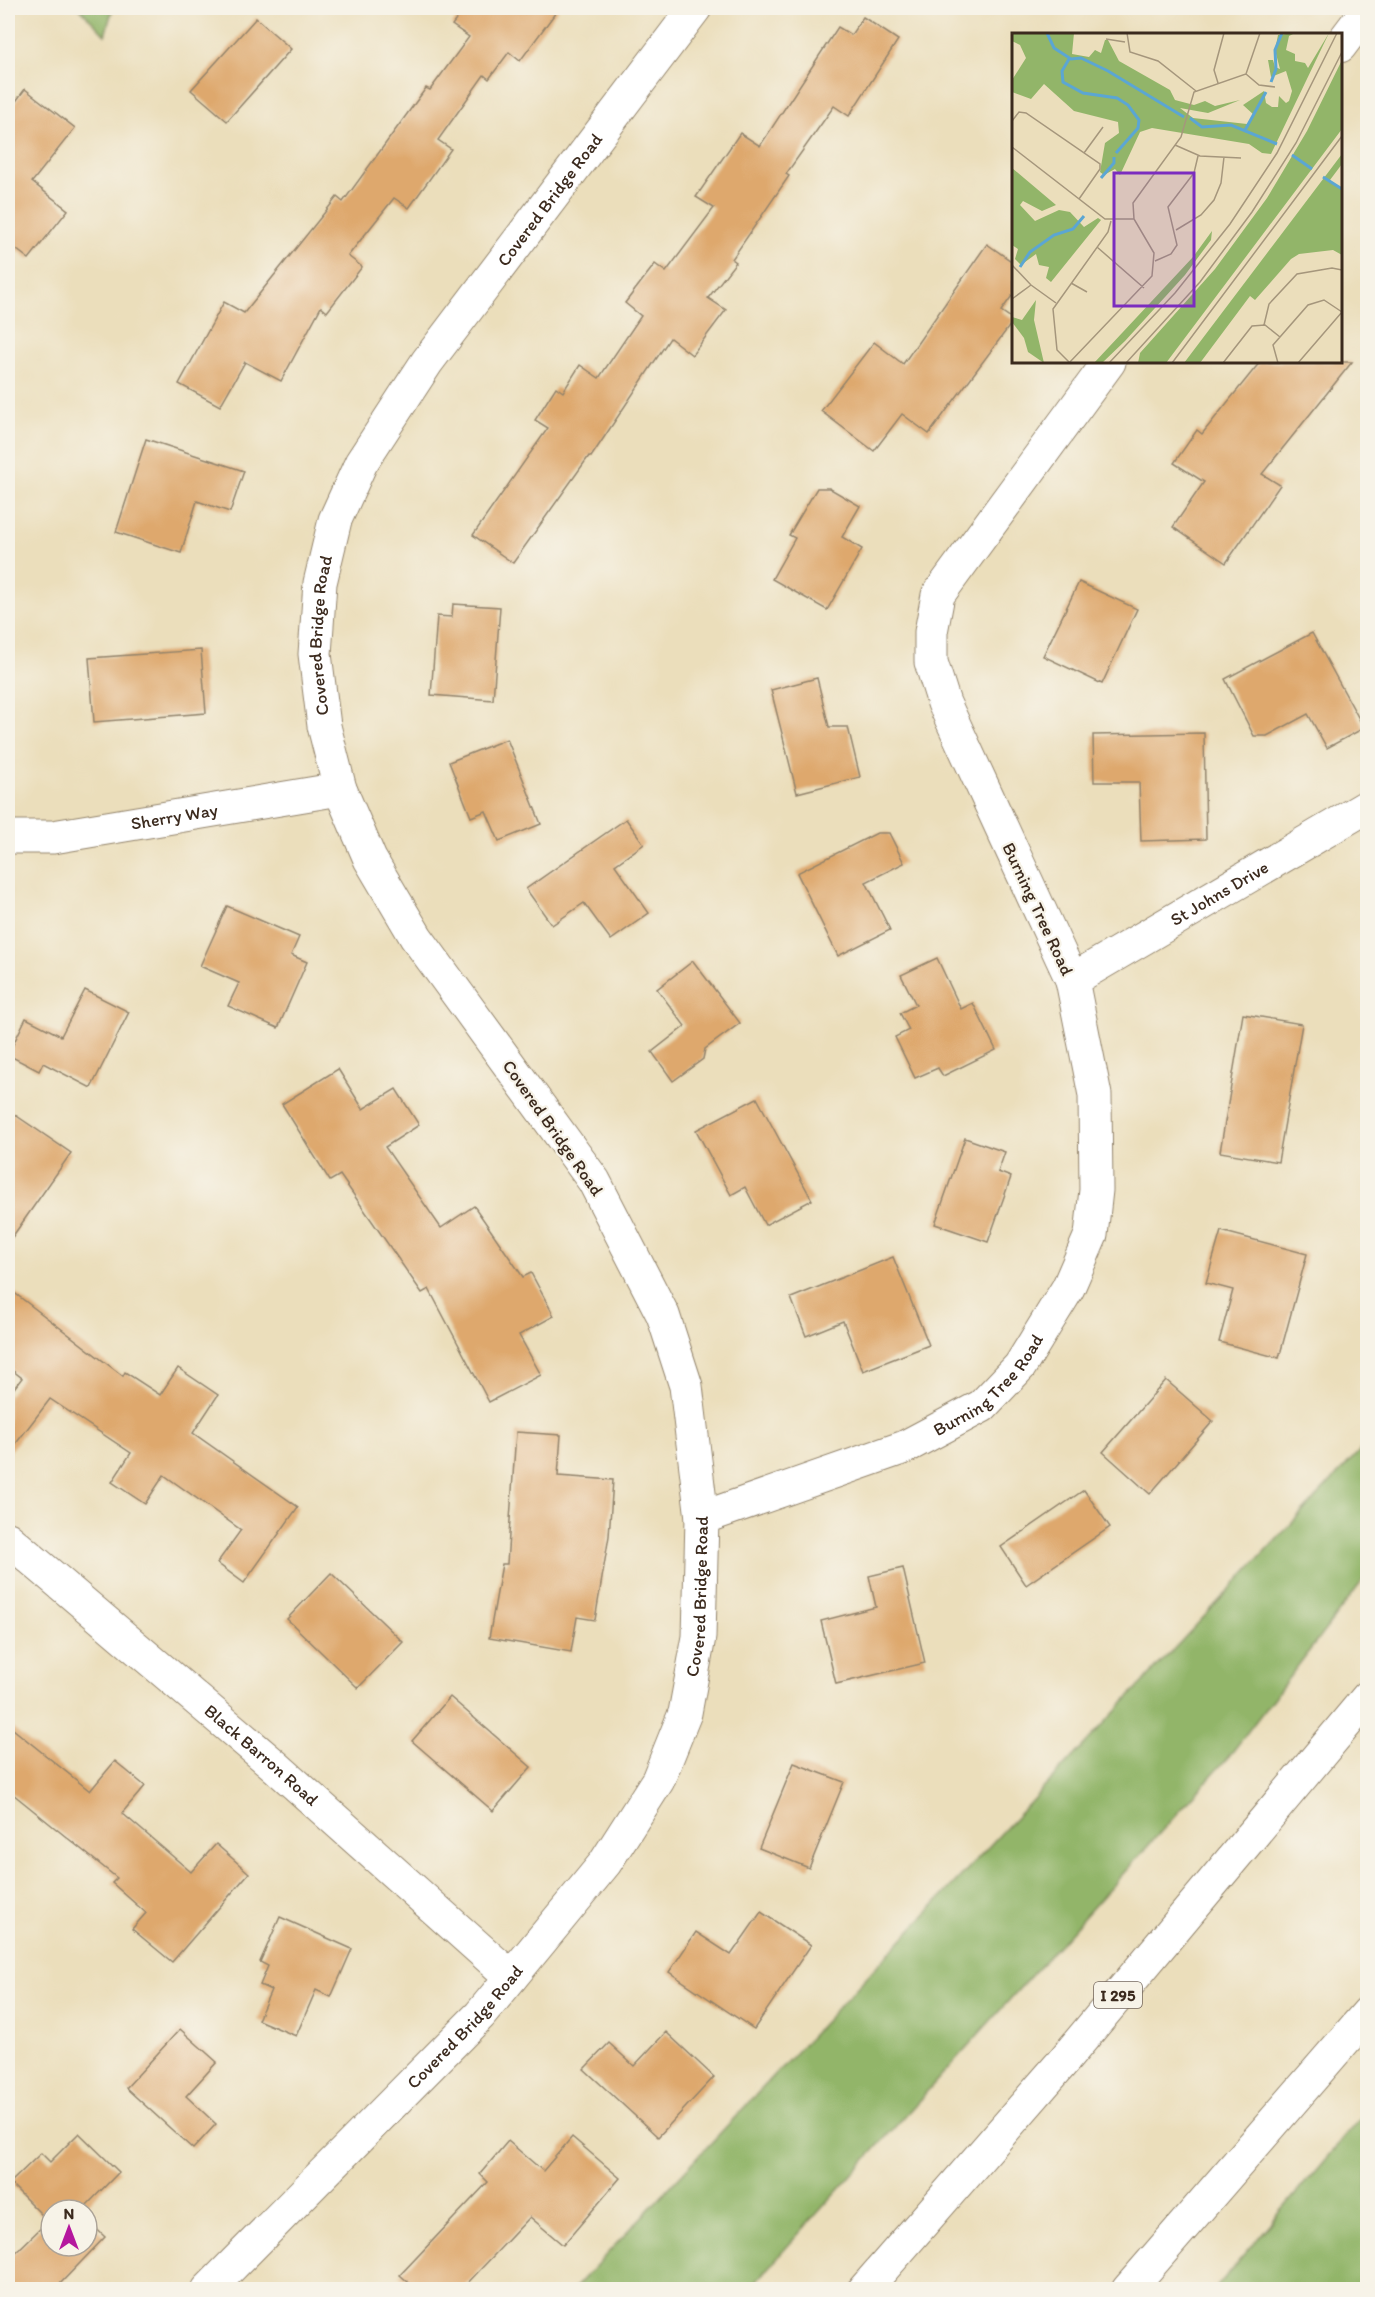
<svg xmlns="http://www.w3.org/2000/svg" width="1375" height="2297" viewBox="0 0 1375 2297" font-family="Itim,sans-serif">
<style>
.forest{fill:#92b569;stroke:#667044;stroke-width:1.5}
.building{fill:#dea86d}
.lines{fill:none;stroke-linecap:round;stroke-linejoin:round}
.minor-casing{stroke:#93846c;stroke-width:35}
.motorway-casing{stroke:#93846c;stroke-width:35}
.minor{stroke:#fff;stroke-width:33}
.motorway{stroke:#fff;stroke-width:33}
.labels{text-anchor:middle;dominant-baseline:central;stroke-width:4.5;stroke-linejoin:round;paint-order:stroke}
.shield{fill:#f7f3e8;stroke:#73665b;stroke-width:1.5}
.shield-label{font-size:16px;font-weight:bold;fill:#3b2a1e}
.street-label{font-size:18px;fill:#3b2a1e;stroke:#f7f3e8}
.inset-river{fill:none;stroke:#5ba6d3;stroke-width:3}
.inset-road{fill:none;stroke:#a5967c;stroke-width:1.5}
.view{fill:#7b2cbf;fill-opacity:0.15;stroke:#7b2cbf;stroke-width:3}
.inset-edge{fill:none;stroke:#3b2a1e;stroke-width:3}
</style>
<rect width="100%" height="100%" fill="#f7f3e8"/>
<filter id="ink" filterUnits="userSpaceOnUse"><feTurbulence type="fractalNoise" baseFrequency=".0167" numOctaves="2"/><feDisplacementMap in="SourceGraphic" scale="12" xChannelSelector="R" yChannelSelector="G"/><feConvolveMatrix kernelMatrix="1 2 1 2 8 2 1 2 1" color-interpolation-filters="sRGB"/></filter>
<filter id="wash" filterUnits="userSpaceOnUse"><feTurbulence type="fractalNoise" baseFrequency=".008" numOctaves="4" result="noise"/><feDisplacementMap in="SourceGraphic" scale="24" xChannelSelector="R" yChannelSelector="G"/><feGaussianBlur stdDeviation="1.35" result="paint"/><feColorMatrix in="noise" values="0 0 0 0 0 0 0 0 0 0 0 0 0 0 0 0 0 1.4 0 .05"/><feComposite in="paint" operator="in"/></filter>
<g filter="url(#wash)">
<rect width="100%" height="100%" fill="#ebdebb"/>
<g class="forest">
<polygon points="79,8 113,8 105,35"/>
<polygon points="1367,1443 1367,1575 1230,1755 749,2289 574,2289"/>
<polygon points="1367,2110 1367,2289 1215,2289"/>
</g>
<g id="blocks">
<g class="building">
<polygon points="465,8 559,8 520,61 509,52 489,79 484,75 438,140 451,149 409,208 394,198 348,256 362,267 327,312 321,307 281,381 245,362 220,406 179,384 224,302 244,313 337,197 343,202 426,88 430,90 469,37 452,25"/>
<polygon points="863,17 898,40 849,116 834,106 786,174 789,176 732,259 736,262 708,298 726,310 692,355 670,338 591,457 589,456 513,563 473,535 548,428 535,420 556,387 563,392 580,365 599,378 641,316 625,303 655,264 666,272 714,208 696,197 740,133 760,146 838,27 851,35"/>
<polygon points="256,18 291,49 227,121 191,90"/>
<polygon points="25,89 75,128 32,182 68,210 29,259 8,243 8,112"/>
<polygon points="987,244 1014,263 1014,293 1001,311 1014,320 929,434 902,414 874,451 821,411 874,342 903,364"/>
<polygon points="1260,362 1352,362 1262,474 1280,485 1226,563 1173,527 1204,482 1174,463 1197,430 1202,434"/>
<polygon points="146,439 244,471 230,512 197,501 181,553 116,532"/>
<polygon points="817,488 829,488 860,506 842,537 862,549 827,610 772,579 795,538 789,535"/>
<polygon points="1079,582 1137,609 1102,684 1043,656"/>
<polygon points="453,604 500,607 493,700 431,695 437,616 452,617"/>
<polygon points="1312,633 1364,728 1327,748 1308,714 1267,736 1254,736 1225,679"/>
<polygon points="201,650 206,713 94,722 89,658"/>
<polygon points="817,678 829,727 848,727 860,777 797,793 771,690"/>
<polygon points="1204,733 1206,839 1141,841 1139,782 1094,782 1093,735"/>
<polygon points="507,739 541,824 499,841 486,811 471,817 449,762"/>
<polygon points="626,819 644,844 615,865 649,913 611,940 584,903 552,925 526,889"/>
<polygon points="877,833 889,833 904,863 866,882 890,930 838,956 797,873"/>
<polygon points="227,906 299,937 291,955 307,962 278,1028 228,1006 239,983 200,966"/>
<polygon points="937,958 961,1009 973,1003 996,1050 943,1076 938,1068 915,1078 895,1037 909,1030 900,1013 916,1005 901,975"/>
<polygon points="693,961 740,1023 705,1049 703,1059 673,1081 652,1052 685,1026 657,989"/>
<polygon points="85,990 129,1012 91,1088 43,1063 39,1071 8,1055 26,1018 61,1036"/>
<polygon points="1243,1014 1302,1024 1278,1162 1220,1152"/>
<polygon points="338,1069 363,1109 396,1089 419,1125 385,1147 441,1228 474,1206 523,1277 531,1273 554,1316 519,1335 541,1375 489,1402 429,1289 422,1293 340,1175 330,1181 282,1104"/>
<polygon points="757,1098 812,1200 765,1225 745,1187 731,1195 696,1130"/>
<polygon points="8,1110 71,1153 8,1243"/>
<polygon points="965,1138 1005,1152 998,1172 1011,1177 988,1242 935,1224"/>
<polygon points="1221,1231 1307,1254 1279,1358 1219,1342 1233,1290 1206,1283"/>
<polygon points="893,1257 929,1345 863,1371 843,1321 806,1336 791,1298"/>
<polygon points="8,1288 123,1376 125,1372 160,1395 178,1368 218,1395 193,1433 298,1507 244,1583 217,1563 241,1530 164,1475 145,1504 112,1482 131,1453 50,1399 8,1454 8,1396 22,1378 8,1367"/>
<polygon points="1166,1380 1213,1421 1150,1494 1103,1452"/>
<polygon points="516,1432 561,1435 558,1476 613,1480 609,1536 595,1620 577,1617 571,1652 489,1638 502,1564 507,1564"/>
<polygon points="1084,1490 1110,1527 1026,1585 1001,1547"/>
<polygon points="903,1568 925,1663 836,1684 821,1621 876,1607 869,1576"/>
<polygon points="331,1573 403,1642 358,1688 287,1619"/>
<polygon points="450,1697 531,1767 493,1811 412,1741"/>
<polygon points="8,1725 90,1791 115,1761 145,1786 122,1813 191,1872 216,1844 249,1873 172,1962 132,1929 146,1913 112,1883 117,1878 8,1790"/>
<polygon points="794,1763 844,1782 809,1868 759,1848"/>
<polygon points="761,1912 811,1945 754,2029 669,1972 696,1932 731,1955"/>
<polygon points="280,1917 352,1949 331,1997 316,1990 296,2036 258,2020 271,1990 260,1985 268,1966 260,1962"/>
<polygon points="180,2029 217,2062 186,2096 216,2124 193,2149 126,2088"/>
<polygon points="666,2032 714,2077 658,2137 584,2069 609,2043 634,2066"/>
<polygon points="79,2133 119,2172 82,2210 51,2210 51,2246 87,2246 87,2220 105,2237 55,2289 8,2289 8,2260 48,2221 10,2183 41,2153 50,2162"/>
<polygon points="572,2137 620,2178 563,2245 530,2217 462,2289 416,2289 400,2275 488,2182 480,2174 508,2141 543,2171"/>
</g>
</g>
</g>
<g filter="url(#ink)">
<use href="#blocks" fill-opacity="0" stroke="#93846c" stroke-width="1.5"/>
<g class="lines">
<defs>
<g id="minor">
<polyline points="1340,46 1368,9"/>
<path id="s1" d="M8,837h45l287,-48"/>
<path id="s2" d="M1072,980l296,-174"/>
<path id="s3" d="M702,1518l203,-71 77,-41 38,-40 48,-78 23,-53 5,-45 -1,-95 -23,-115 -128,-277 -13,-41v-30l7,-37 171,-233"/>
<path id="s4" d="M8,1539l266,226 237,212"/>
<path id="s5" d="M208,2290l272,-275 125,-152 53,-83 27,-67 14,-76 3,-119 -16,-132 -23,-71 -69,-134 -178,-244 -46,-78 -30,-70 -16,-63 -9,-72 5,-71 15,-63 26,-57 66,-101 268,-354"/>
</g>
<g id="motorway">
<polyline points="864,2290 1061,2064 1368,1697"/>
<polyline points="1128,2290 1368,2013"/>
</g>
</defs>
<use href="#minor" class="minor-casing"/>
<use href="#motorway" class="motorway-casing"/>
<use href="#minor" class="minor"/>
<use href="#motorway" class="motorway"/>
</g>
</g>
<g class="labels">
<rect class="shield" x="1094" y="1982" width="48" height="26" rx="4.5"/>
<g class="shield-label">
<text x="1118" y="1995">I 295</text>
</g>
<g class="street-label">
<text stroke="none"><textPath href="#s5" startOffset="2438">Covered Bridge Road</textPath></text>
<text stroke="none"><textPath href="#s5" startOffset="1934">Covered Bridge Road</textPath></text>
<text stroke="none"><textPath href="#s1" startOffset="168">Sherry Way</textPath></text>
<text stroke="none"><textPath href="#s2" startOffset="171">St Johns Drive</textPath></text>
<text transform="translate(1038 909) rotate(65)">Burning Tree Road</text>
<text transform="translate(553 1128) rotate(55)">Covered Bridge Road</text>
<text stroke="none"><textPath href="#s3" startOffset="321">Burning Tree Road</textPath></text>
<text stroke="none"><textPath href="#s5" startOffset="872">Covered Bridge Road</textPath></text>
<text stroke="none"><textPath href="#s4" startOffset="333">Black Barron Road</textPath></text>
<text stroke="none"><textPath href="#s5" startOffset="368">Covered Bridge Road</textPath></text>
</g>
</g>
<g transform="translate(1012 33)">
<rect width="330" height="330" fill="#ebdebb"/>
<path d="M0,0h62l-2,21 17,3 6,-7 6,3 4,-13h3l11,21 51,29 5,10 19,5 11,-4 10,5 25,-6 -32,13 -28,-5 13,10 54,6 7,-9 -11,-10 21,-14 2,12 6,4h6l1,-11 7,7 3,-2 3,-10 -6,-20 -15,6 -3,-17h5l2,7 5,2 -5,-19 3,-15 17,-2 -6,3 -3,14 9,4v7l10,2 3,5 21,-35 -58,121 -9,-1 -13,-9 -97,-16 -12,4 -20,43 -5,-6 -11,6 -4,-3 5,-29 14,-10 -1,-11 -44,-11 -30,-27 -13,15 -19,-7v-12l14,-22 -6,-13 -8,-4zM330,27v69l-176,234h-28l2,-10 75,-84 52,-71 40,-67zM330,121v10l-12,16 12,10v65l-9,-5 -34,4 -8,5 -36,41 -5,-4 -50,67h-16zM0,135l44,37 -14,6 -19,-10 -3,4 15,16 24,-11 11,2 14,15 14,-9 3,2 -50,62 -5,-4 3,-11 -10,-2 -3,-11 -15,11 -6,-6 3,-10 -6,-4zM200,198l-1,9 -26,35 -60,66 -23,22h-8l99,-106zM24,267l-2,20 10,43 -16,-11 -4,-14 -12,-16v-5l10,3z" fill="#92b569"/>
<path class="inset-river" d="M35,0l7,15 17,11 10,-1 27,13 76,46M57,26l-7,12 1,11 20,11 34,5 11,7 11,15 -1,8 -22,25M259,49l5,-13 -1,-19 7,-17M178,85l12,9 29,-2 46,19M232,99l22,-40M280,122l20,14M311,144l19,12M89,145l13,-15v-6M8,234l10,-15 24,-17 19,-6 11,-13"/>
<path class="inset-road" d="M115,0l3,19 28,9 38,30M94,6l19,3M234,41l13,11 16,2M206,50l-4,-13 10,-37M0,88l7,-9 7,1 74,51v5l-21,30M163,112l25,11 41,2M0,114l93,72h29M72,120l19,-26M164,197l25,-15 13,-15 7,-17 3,-26M85,214l47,41M143,228l16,-7 6,-9 -9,-38 26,-34 4,-17M0,232l19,20 25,18M59,250l16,9M0,266l19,-14M252,292l5,-21 28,-30 35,-6 10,2M57,329l-12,-12 -4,-41 55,-77 3,-11M57,330l83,-87 2,-23 -20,-34 -1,-16 48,-66 13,-45 52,-18 14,-41M97,330l66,-70 55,-69 47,-71 60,-120M114,330l74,-81 52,-70 44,-69 46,-91M160,330l170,-227M211,330l29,-37 13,-1 15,12M266,330l-5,-18 35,-40 16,-5 18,12M286,330l44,-51"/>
<path class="view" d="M102,140h80v133h-80z"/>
<rect width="330" height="330" class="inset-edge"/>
</g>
<rect width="1375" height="2297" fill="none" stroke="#f7f3e8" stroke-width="30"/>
<g transform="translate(69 2228)"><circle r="28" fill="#f7f3e8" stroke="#aca397" stroke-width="1.5"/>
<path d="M0-4.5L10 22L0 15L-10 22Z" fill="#b5179e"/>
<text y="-9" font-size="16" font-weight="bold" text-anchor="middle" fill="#3b2a1e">N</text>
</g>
</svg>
